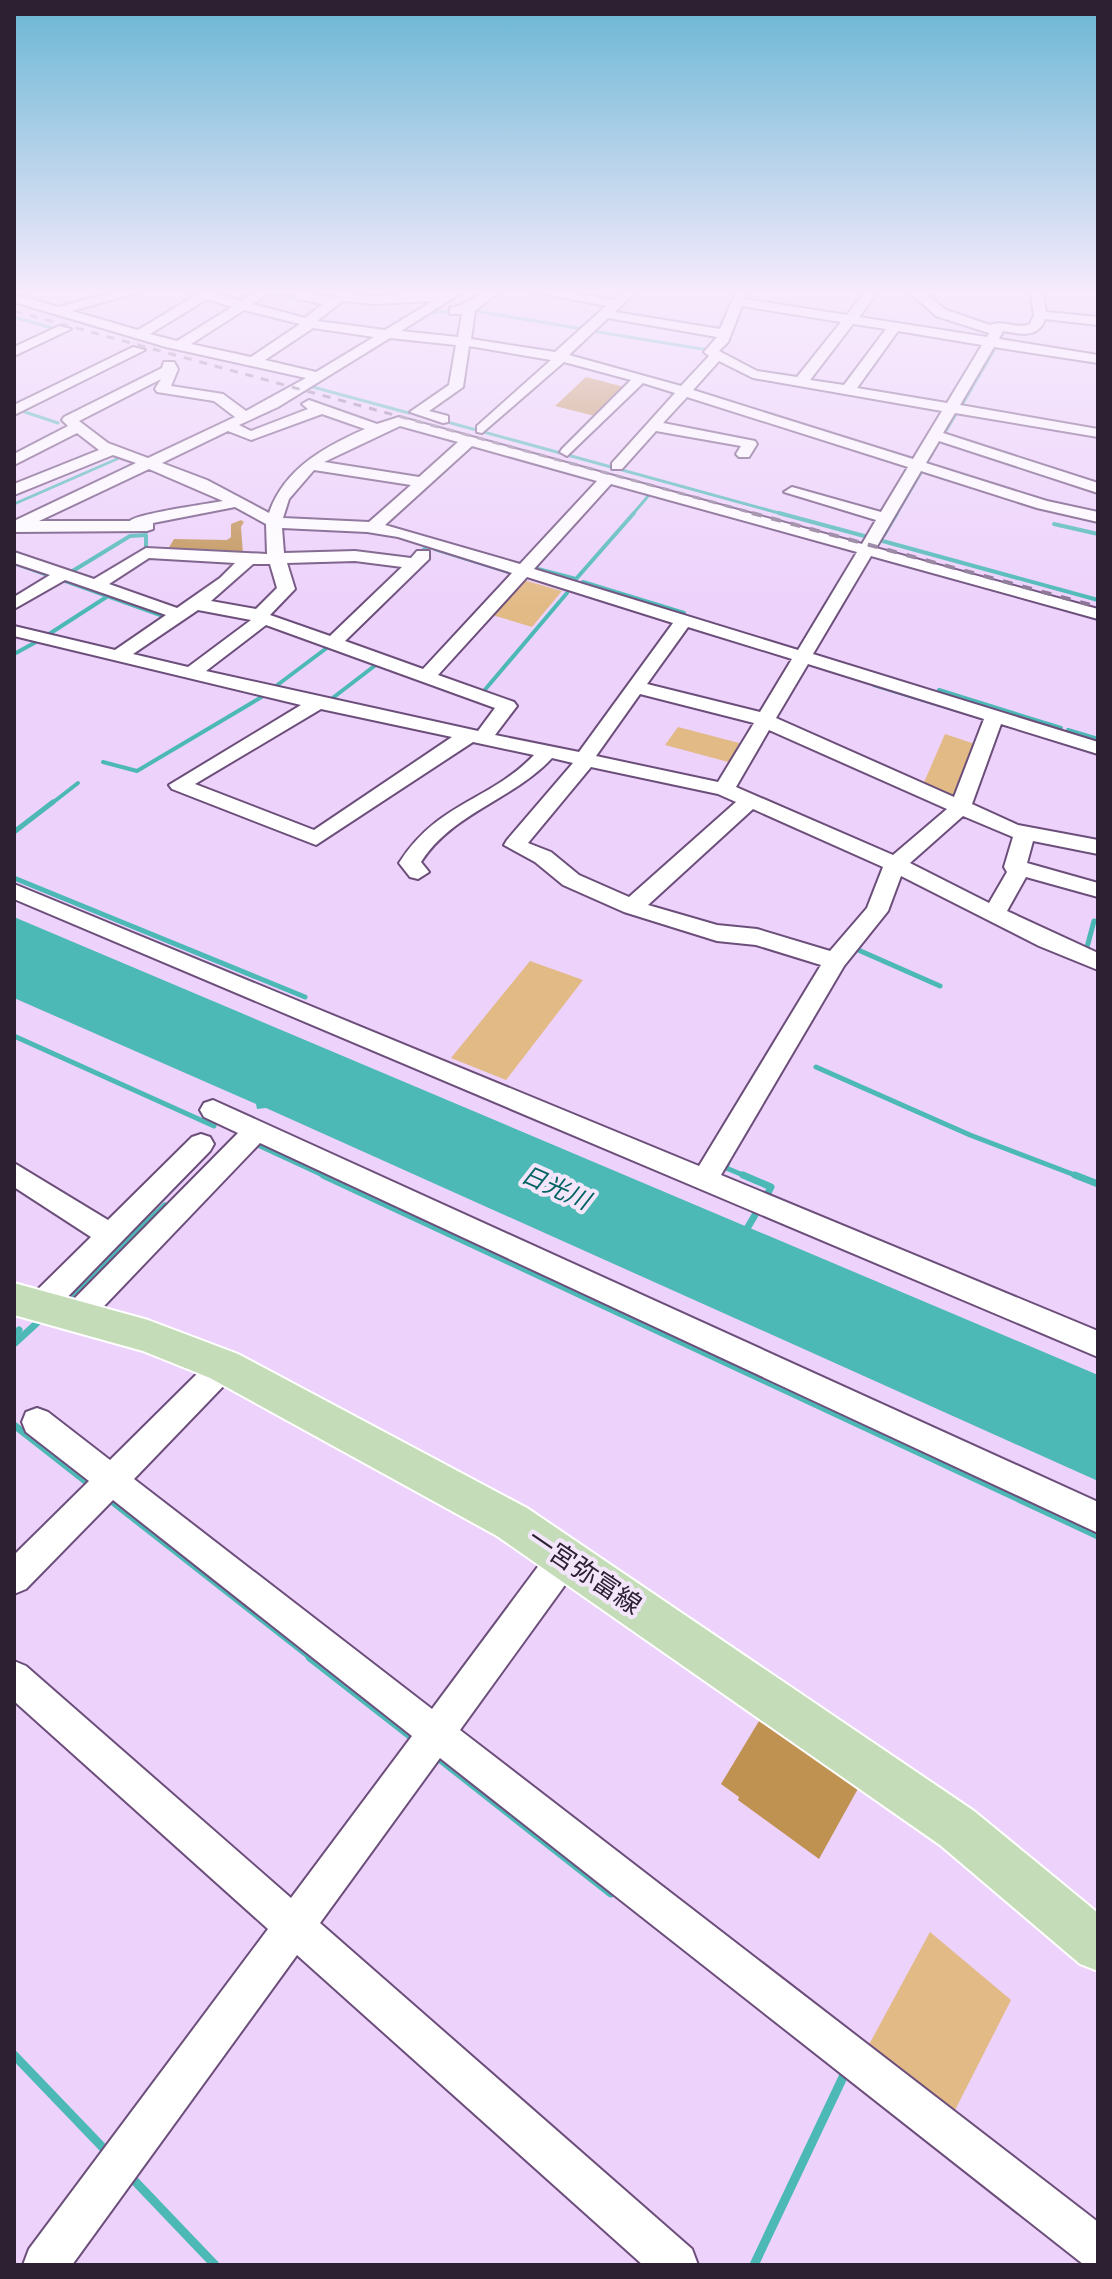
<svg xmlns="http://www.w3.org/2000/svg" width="1112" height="2279" viewBox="0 0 1112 2279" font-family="Quicksand,'Noto Sans JP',sans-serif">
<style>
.green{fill:#e2ba85}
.forest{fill:#c09252}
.water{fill:#4cb9b7}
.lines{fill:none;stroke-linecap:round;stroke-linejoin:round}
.stream-far4{stroke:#4cb9b7;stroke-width:3}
.stream-far3{stroke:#4cb9b7;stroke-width:4}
.stream-far2{stroke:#4cb9b7;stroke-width:5}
.stream-far1{stroke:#4cb9b7;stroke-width:7}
.stream{stroke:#4cb9b7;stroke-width:9}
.minor-casing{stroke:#6c4e7b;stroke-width:4}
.major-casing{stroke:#fff;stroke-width:4}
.minor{fill:#fff;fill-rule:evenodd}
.major{fill:#c5dcb8;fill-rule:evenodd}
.rail-far1{stroke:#897593;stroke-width:3;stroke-dasharray:8 8;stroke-linecap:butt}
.rail{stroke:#897593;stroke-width:4;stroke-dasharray:10 10;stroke-linecap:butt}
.labels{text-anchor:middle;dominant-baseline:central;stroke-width:8;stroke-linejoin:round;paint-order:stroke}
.water-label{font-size:24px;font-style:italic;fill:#006362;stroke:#f3e5fa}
.near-street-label{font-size:26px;fill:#2d2033;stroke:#f3e5fa}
</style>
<rect width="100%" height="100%" fill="#edd2fb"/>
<g class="green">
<polygon points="520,579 562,591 532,627 489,614"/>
<polygon points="678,727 743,744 732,763 665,745"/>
<polygon points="945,734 981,746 959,800 922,787"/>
<polygon points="530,961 583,980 506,1080 451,1058"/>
<polygon points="930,1932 1011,2000 951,2118 865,2052"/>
</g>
<g class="forest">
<polygon points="586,377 628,388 599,417 555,406"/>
<polygon points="241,520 244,522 241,527 243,554 168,549 174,539 227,540 231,537 231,524"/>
<polygon points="762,1716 860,1785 819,1859 738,1800 739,1797 721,1784"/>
</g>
<polygon class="water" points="14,917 1098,1375 1098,1481 266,1108 257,1109 256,1104 14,998"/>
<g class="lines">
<g class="stream-far4">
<polyline points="268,294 302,299"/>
<polyline points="475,311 583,329"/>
<polyline points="430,313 458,310"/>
<polyline points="14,317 52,328"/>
<polyline points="592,331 708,350"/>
<polyline points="1000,340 1004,331"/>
<polyline points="309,386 409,413"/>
<polyline points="962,405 997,345"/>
<polyline points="19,410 58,423"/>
<polyline points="440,420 786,515"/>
<polyline points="944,434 958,411"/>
<polyline points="926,464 941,438"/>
<polyline points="14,504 117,459"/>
<polyline points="632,515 649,495"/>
<polyline points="896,515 922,471"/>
</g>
<g class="stream-far3">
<polyline points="779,513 868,537"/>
<polyline points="1054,524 1098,534"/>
<polyline points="884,535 897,513"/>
<polyline points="879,540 1098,600"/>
<polyline points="435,549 512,573"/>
<polyline points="417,555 427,547"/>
<polyline points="14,563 51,576"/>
<polyline points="534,568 576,579 634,513"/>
<polyline points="71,572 130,536 146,535 146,550 151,551"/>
<polyline points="60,579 166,617"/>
<polyline points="583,582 684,613"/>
<polyline points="46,636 108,596"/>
<polyline points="14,654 36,642"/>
<polyline points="874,685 989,720"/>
<polyline points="276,686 328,647"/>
<polyline points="939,690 1061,728"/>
<polyline points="483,692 567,593"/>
<polyline points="326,699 330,700 377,664"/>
<polyline points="1068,730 1098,739"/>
<polyline points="103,762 137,771 265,695"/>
<polyline points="51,804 78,783"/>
</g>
<g class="stream-far2">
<polyline points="14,832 53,802"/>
<polyline points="14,878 305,997"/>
<polyline points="856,949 940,986"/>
<polyline points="1086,951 1094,921 1098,922"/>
<polyline points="14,1036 214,1126"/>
<polyline points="816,1067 970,1135 1080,1177"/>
<polyline points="260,1146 327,1177"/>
<polyline points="729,1159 726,1168 748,1177"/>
</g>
<g class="stream-far1">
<polyline points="323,1175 1098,1536"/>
<polyline points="743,1175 771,1187 768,1193"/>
<polyline points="1075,1175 1098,1184"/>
<polyline points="745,1232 755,1215"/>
<polyline points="67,1298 165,1206"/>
<polyline points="14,1335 19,1330"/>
<polyline points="14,1344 38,1322"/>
<polyline points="14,1425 93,1487"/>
<polyline points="109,1499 313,1659"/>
</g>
<g class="stream">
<polyline points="310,1657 415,1739"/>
<polyline points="437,1756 611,1893"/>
<polyline points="14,2055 108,2153"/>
<polyline points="130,2176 215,2265"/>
<polyline points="754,2265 844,2075"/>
</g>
<defs>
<g id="minor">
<path d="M127,289h23l-78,22 66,19 58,-35 -9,-6h18l35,12 19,-12h15l-21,15 52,14 18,-14 -26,-5 -2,-3 6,-7h14l-4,5 20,4 9,-5 34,3 93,-7 -66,42 57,6 4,-23h-12v-6c20,-3 32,-19 52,-19l-27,22 -4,28 84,13 51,-46 -86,-17h31l62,11 11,-11h14l-23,23 105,17 17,-40h12l-4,10 102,16 20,-26h13l-21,28 128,20 2,-4 -53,-17 -30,-27h14l26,21 44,15c13,-6 27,5 40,-1l4,-9 -4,-26h12l4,23 52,5v8l-53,-6c-7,20 -25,15 -42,12l-4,8 99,16v8l-104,-16 -34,58 138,24v8l-143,-24 -12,20 155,50v10l-159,-52 -13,22 121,38 51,11v10l-61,-14 -116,-37 -45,77 222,61v10l-227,-63 -58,98 285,88v12l-97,-30 -29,80 46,21 80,15v14l-65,-13 -6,22 71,20v14l-72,-20 -19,34 91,42v17l-59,-24 -138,-70 -13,35 -44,55 -123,209 377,156v26l-1084,-458v-15l685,282 122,-201 -65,-20 -39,-4 -93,-29 -61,-27 -28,-23 -31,-17 3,-5 66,-77 -21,-5c-39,42 -100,55 -131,104l8,10 -11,7 -8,-2 -11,-14c40,-62 90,-61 135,-108l-61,-13 -157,103 -144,-56 -3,-4 132,-80 -287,-69v-10l101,24 51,-35 -101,-35 -51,29v-12l36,-22 -36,-12v-11l80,27 52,-31 121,6 -1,-30 -31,-17 -82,16v6l-6,2 -133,1v-11l122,-58 -23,-8 -99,40v-11l85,-34 -22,-17 -63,32v-11l54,-28 -6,-6 2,-3 98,-49 2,-6h10l4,7 -7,17 52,8 23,17 60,-33 -140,-31 -152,-45v-8l44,13zM207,299l25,8 -55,34 -27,-7zM343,301l31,3 59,-3 -48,29 -68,-9zM742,306l99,16 -44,55 -40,-6 -38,-20 9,-9zM244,310l56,14 -49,33 -60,-13zM608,318l109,19 -13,15 5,4 -28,30 -112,-31zM853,324l33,5 -42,56 -34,-5zM313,328l61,9 -58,35 -51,-12zM898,331l84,14 -35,58 -90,-15zM390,338l66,7 -7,40 -39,27 33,11 5,-1v-6l-19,-5 34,-24 6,-41 82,14 -74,66v6l5,1 82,-71 67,18 -69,69 -2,3 7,4 76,-73 32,10 -63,70v6h10l34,-38 85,15 -5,8 3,3h10l8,-13 -2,-3 -92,-18 24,-26 221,70 -27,45 -89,-25 -8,5 92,28 -14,24 -463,-127 -22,7 -68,-24 -7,4 6,5 -57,22 -12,-6 39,-18zM719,361l34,17 189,33 -29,48 -220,-69zM161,379l-6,10 2,3 57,9 21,16 -87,41 -40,-15 -29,-22zM322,414l43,15c-41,18 -81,40 -96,84l-62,-33 -45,-17 66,-32 23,9zM400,426l58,16 -39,35 -95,-15zM472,446l125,35 -77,83 -135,-39zM149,469l74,32c-16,3 -88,13 -93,20h-91zM314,470l97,15 -42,37 -86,-4 6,-19zM611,484l246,68 -59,98 -264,-81zM282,528l85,4 31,5 114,36 -89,96 -78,-28 84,-82v-8h-12l-6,7 -56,-7 -71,2zM149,558l86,5 -15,15 -43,30 -68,-24zM355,561l47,6 -72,69 -60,-21 25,-26 -8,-26zM253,564h17l7,24 -21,21 -45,-8zM527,577l146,46 -94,129 -84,-17 22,-29 -3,-4 -76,-27zM198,610l53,10 -63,47 -55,-13zM266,625l229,83 -17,23 -272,-60zM688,627l104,32 -32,53 -113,-28zM808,664l176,55 -30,78 -178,-79zM640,694l114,29 -36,59 -122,-26zM321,709l131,28 -138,93 -119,-46zM769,730l178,79 -54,46 -157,-68zM591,767l127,27 18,8 -107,95 -50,-22 -28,-23 -23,-9zM753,809l130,58 -16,41 -37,43 -73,-22 -40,-4 -69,-20zM963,816l50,21 -9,30 3,5 -18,31 -79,-40z"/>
<polygon points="59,326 71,329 14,356 14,347"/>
<polygon points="133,347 145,350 14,415 14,405"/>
<polygon points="213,1100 1098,1502 1098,1533 260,1143 86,1325 76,1328 66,1325 62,1316 66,1307 238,1133 204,1117 200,1110 204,1103"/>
<polygon points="201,1134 210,1137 214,1144 210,1151 50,1315 40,1318 30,1315 26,1306 30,1297 91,1237 14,1187 14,1163 108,1220 192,1137"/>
<polygon points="224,1353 234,1357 239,1366 234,1375 134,1479 432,1709 554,1545 566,1540 578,1545 582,1556 578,1567 460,1730 1098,2222 1098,2265 1083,2264 440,1758 320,1923 692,2249 698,2265 643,2265 297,1955 72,2265 23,2265 29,2249 268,1929 14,1701 14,1661 26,1666 291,1898 412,1736 113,1500 26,1589 14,1594 14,1555 89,1481 26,1432 22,1422 26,1412 37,1408 48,1412 110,1460 214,1357"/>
</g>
<polygon id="major" points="14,1283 148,1320 238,1354 527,1508 974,1811 1098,1913 1098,1971 1080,1964 940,1845 497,1536 210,1378 143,1351 14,1315"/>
</defs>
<use href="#minor" class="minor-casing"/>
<use href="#major" class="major-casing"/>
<use href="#minor" class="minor"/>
<use href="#major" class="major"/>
<polyline class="rail-far1" points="14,311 760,515"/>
<polyline class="rail" points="752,513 1098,607"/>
</g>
<linearGradient id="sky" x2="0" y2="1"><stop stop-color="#69b6d4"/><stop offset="0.48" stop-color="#f7ebfd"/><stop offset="1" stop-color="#f7ebfd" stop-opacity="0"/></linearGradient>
<rect width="1112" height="608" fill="url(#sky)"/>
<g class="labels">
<g class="water-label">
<text transform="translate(556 1187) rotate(24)">日光川</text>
</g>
<g class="near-street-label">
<text transform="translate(585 1571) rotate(34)">一宮弥富線</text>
</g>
</g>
<rect width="1112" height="2279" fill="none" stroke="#2d2033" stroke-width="32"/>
</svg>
